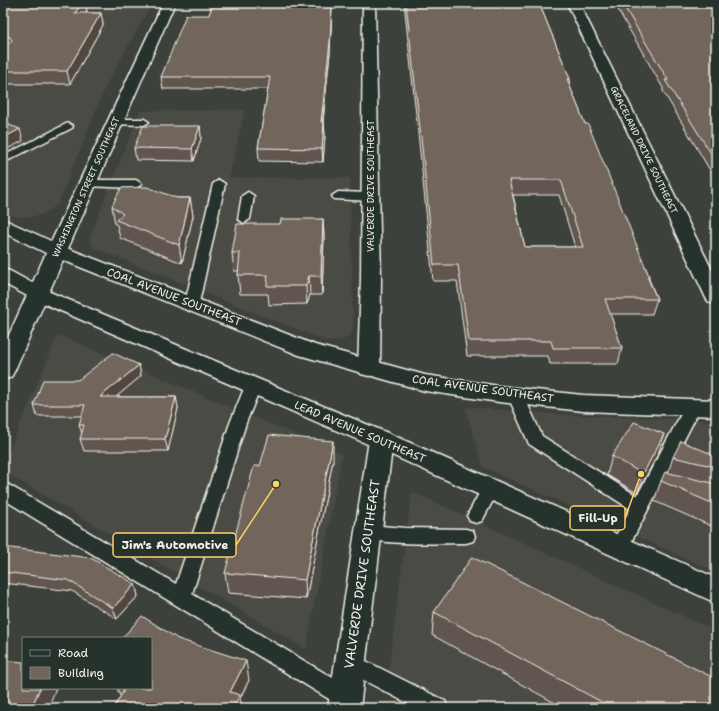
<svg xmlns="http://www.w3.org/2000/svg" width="719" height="711" viewBox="0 0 719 711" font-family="'Shantell Sans',sans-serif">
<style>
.built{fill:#4c4c45}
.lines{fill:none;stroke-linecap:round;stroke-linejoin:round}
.service-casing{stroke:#f4f1e8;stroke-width:3}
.minor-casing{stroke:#f4f1e8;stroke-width:3}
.tertiary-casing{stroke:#f4f1e8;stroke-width:3}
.secondary-casing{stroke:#f4f1e8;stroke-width:3}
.service{fill:#26332d;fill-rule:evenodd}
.minor{fill:#26332d;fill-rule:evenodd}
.tertiary{fill:#26332d;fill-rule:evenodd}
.secondary{fill:#26332d;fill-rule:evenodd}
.wall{fill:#61574f;stroke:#f4f1e8;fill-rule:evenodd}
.shaded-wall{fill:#4f4740;stroke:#f4f1e8}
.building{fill:#71655c;stroke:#f4f1e8;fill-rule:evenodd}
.labels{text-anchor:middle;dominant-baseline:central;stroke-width:3;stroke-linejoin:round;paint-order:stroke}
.far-street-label{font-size:9px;fill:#f4f1e8;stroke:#26332d}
.street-label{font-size:11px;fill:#f4f1e8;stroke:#26332d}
.near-street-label{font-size:13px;fill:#f4f1e8;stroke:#26332d}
.leader{fill:none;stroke:#ffd166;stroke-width:1.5}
.callout-dot{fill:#ffd166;stroke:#26332d;stroke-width:1.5}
.callout{fill:#26332d;stroke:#ffd166;stroke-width:1.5}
.callout-label{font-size:12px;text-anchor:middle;font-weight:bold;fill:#f4f1e8}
</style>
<rect width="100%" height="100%" fill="#3c423b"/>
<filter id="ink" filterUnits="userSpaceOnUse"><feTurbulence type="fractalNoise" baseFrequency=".025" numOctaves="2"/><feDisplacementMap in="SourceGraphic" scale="8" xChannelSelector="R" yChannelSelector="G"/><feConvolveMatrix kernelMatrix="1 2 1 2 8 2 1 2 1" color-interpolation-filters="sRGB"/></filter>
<g filter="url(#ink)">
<g class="built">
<polygon points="3,3 152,3 106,85 58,204 43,214 31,217 16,217 3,211"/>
<polygon points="245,110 229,178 350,178 353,327 351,334 345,339 328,342 95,248 90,243 90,237 140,111"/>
<polygon points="58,335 342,454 306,649 3,471 3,466"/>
<polygon points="465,407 565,415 716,421 716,572 483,467"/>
<polygon points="412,492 716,631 716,708 453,708 388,674"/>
</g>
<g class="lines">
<defs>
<g id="service">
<polygon points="115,119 144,119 149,122 144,125 111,124 110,122 111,120"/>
<polygon points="68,123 73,126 72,128 3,163 3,156"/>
<polygon points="87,180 136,180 142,184 136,188 83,186 81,184 83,182"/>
<polygon points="219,180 225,184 199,303 197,306 187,306 185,303 213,184"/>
<polygon points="248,192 254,196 250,219 244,223 238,219 242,196"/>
<polygon points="338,192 371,193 377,197 371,201 334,199 332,196"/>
<polygon points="253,381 259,382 261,386 246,423 192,594 353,690 356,697 353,704 345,707 337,704 3,499 3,483 9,485 176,584 230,423 245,386 247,382"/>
<polygon points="516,391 522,392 524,396 542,436 637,496 687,403 693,401 699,403 701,407 626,552 619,555 612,552 610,547 630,509 529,444 508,396 510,392"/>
<polygon points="490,482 496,484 499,489 482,521 476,523 470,521 467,516 484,484"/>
<path d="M368,525l38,3 60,1 7,2 2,5 -2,5 -7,2c-29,0 -78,3 -104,-6l-3,-5 3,-5z"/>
<polygon points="350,653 445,701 448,708 416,708 343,669 340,662 343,655"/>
</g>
<g id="minor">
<polygon points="163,3 175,3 67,251 64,255 57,257 50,255 47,251"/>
<polygon points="363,3 375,3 381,278 380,369 377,374 369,376 361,374 358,369 361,278"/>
<polygon points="567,3 579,3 716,278 716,304 709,302 706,298"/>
<polygon points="381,431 390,434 393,440 360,708 328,708 369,440 372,434"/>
</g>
<polygon id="tertiary" points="57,245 64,247 67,251 14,372 11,377 3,380 3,348 47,251 50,247"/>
<g id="secondary">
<polygon points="3,219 64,247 315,345 425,375 499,386 583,395 716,400 716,416 583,411 499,402 425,391 299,355 50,255 3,232"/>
<polygon points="3,269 10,271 45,290 390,434 716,578 716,603 372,446 31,298 3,283"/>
</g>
</defs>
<use href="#service" class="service-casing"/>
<use href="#minor" class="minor-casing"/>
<use href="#tertiary" class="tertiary-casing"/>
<use href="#secondary" class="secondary-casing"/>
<use href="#service" class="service"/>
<use href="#minor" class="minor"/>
<use href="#tertiary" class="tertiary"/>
<use href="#secondary" class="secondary"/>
</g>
<g class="wall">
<polygon points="3,3 87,10 85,13 101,13 103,25 70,84 3,84"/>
<polygon points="213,3 337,3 336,9 332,9 330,53 323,122 324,122 325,135 323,162 259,161 258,148 268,89 163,89 161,77 209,15"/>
<path d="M404,3h135l31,76 -1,5 16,40 64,152v3l8,20 -5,15h-42l12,34 -4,16h-68l-2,-8h-81l-10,-75h-24l-12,-120zM513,195h46l16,52h-50z"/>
<polygon points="614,3 716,3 716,177 713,172 711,172 663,91 663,88"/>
<polygon points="200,126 201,138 194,161 136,160 134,148"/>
<polygon points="177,198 190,198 193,216 182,263 120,238 117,225 115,224 112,206"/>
<polygon points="323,219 324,237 322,295 310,295 307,304 269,305 268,294 240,294 238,275 239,271 234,271 232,253 280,224"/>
<polygon points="139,365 141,376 116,397 176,397 178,408 168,451 84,451 80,439 82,434 79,425 82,416 37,416 34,405 78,380"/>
<polygon points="658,454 637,493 607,475 612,456"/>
<polygon points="716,456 716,528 654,501 661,481 668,473 673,457"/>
<polygon points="333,460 306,599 228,593 225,573"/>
<polygon points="3,547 135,584 138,596 117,619 72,591 3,583"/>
<polygon points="434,612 716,708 564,708 432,635"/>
<polygon points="178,639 249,680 240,698 120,696 117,688 151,688"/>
</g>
<g class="shaded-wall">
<polygon points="82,3 85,3 87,10 77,25 75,13"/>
<polygon points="332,3 330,53 321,135 321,122"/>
<polygon points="101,13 103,25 70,84 67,71"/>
<polygon points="7,118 10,129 3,133 3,120"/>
<polygon points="324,122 325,135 323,162 322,149"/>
<polygon points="200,126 201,138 194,161 192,149"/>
<polygon points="20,129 23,141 3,151 3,138"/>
<polygon points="190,198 193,216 182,263 179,245"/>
<polygon points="323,219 324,237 322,295 321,276"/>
<polygon points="309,276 310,295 307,304 306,286"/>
<polygon points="139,365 141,376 103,408 100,397"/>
<polygon points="176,397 178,408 168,451 165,439"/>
<polygon points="664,434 658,454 637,493 643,474"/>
<polygon points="333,441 333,460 306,599 305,580"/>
<polygon points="135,584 138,596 117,619 113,608"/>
<polygon points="246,661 249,680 240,698 242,708 233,708 230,692"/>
<polygon points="40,688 56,688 48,708 35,708 33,704"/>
</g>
<g class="building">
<polygon points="3,3 82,3 75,13 101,13 67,71 3,71 3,43 10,43 12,40 10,37 3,36"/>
<polygon points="213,3 332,3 330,42 321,122 324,122 322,149 258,148 270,77 161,77 186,15 209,15"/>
<path d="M406,3h133l31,76h-3l18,45h3l61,152h-2l10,23h-52l17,49h-69l-2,-7h-82l-11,-76h-24l-12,-118zM509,180h52l22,67h-58z"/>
<polygon points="622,3 716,3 716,160 715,160 665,80 668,80"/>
<polygon points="3,116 7,118 3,120"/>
<polygon points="3,123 20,129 3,138"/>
<polygon points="143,126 200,126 192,149 134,148"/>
<polygon points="147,187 177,198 190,198 179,245 116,220 123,214 112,206 121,188"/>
<polygon points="281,219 323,219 321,276 309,276 306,286 267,286 268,275 238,275 240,253 232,253 237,224 280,224"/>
<polygon points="113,353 139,365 100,397 176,397 165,439 80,439 84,425 79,425 85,405 34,405 43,380 78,380"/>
<polygon points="634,422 664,434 643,474 612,456"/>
<polygon points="269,435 333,441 305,580 225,573 254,466 260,466"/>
<polygon points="681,441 716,456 716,467 673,457"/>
<polygon points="665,472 716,484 716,505 661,481"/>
<polygon points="3,547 91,558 135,584 113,608 68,580 3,572"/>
<polygon points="472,557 716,679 716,708 613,708 434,612"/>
<polygon points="142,616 178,639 246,661 230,692 240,695 233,708 114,708 125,688 151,688 151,638 122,638"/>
<polygon points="3,660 23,662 23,688 40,688 33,704 46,708 3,708"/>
</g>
</g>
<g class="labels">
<g class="far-street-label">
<text transform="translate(644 150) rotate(64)">GRACELAND DRIVE SOUTHEAST</text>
<text transform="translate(371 186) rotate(-90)">VALVERDE DRIVE SOUTHEAST</text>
<text transform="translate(86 187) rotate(-66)">WASHINGTON STREET SOUTHEAST</text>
</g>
<g class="street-label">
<text transform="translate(174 297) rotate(21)">COAL AVENUE SOUTHEAST</text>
<text transform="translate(483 389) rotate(8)">COAL AVENUE SOUTHEAST</text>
<text transform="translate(360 432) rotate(23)">LEAD AVENUE SOUTHEAST</text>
</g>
<g class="near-street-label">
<text transform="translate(362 574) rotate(-82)">VALVERDE DRIVE SOUTHEAST</text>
</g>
</g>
<path class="leader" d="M641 474L625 518M276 484L236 545"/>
<g class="callout-dot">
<circle cx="641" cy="474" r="4"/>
<circle cx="276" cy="484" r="4"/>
</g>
<g class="callout">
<rect x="570" y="506" width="55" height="24" rx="4"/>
<rect x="113" y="533" width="123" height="24" rx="4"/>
</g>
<g class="callout-label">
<text x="598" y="522">Fill-Up</text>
<text x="175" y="549">Jim's Automotive</text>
</g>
<rect width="719" height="711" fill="none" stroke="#26332d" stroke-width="16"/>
<rect x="8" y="8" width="703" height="695" fill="none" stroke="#f4f1e8" stroke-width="1.5" filter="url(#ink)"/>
<rect x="22" y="637" width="130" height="52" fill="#26332d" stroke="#787f78"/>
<rect x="30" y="650" width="20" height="6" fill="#26332d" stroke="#787f78"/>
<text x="58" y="657" font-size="12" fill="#f4f1e8">Road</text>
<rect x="30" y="667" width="20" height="12" fill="#71655c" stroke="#787f78"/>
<text x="58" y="677" font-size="12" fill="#f4f1e8">Building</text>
</svg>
